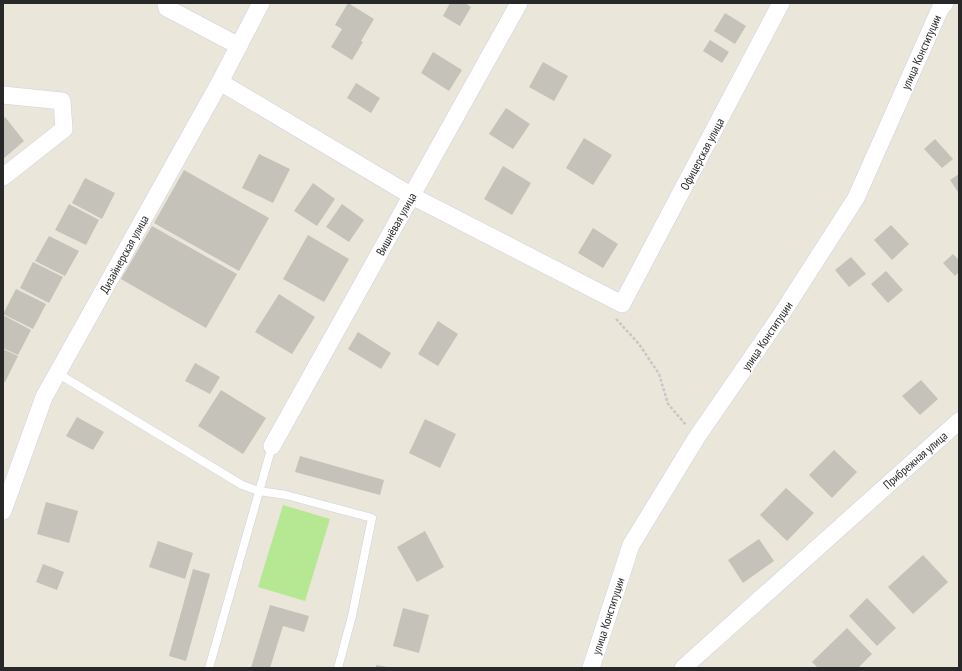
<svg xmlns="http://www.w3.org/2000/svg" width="962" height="671" viewBox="0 0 962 671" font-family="'PT Sans Narrow',sans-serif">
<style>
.pitch{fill:#b6e793}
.building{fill:#c5c2b9}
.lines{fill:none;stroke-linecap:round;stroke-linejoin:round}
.service-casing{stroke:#cfd0e1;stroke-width:9}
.minor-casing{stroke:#cfd0e1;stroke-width:18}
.path{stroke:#c7c7c7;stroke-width:2.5;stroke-dasharray:3 2;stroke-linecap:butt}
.service{stroke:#fff;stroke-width:8}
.minor{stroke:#fff;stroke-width:17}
.labels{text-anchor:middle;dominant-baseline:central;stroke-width:3;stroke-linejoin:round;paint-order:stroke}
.street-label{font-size:12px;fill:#282828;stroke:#fff}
</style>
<rect width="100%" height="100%" fill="#eae6da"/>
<polygon class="pitch" points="283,505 330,519 305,601 258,587"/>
<g class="building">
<polygon points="348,3 374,19 361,41 363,42 352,60 331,47 342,29 335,25"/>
<polygon points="450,3 465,3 471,7 460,26 443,16"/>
<polygon points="725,13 746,26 735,44 714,31"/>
<polygon points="710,40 729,52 722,63 703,51"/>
<polygon points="433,52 462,70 449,91 421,73"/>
<polygon points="543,62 568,76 554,101 529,87"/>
<polygon points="356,83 380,98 371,113 347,98"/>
<polygon points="506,108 530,124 513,149 489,134"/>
<polygon points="5,117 24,141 3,159 3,119"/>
<polygon points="584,138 612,155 593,185 566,168"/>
<polygon points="935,139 953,159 942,168 924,149"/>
<polygon points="259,154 290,169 273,203 242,188"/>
<polygon points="503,166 531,183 512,215 484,199"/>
<polygon points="184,170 269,218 239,271 154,223"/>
<polygon points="959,174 959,192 958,192 950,180"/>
<polygon points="85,178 115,193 102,219 72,203"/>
<polygon points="313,183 335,199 317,226 294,211"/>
<polygon points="69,204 99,220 86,245 55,230"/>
<polygon points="342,204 364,220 349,242 326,227"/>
<polygon points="891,225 909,244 892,260 874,240"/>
<polygon points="152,226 237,274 206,328 121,279"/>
<polygon points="593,228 618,244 603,268 578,253"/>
<polygon points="308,235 349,259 324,302 283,279"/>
<polygon points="49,236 79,251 65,276 35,261"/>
<polygon points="953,254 959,260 959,272 955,276 943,263"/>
<polygon points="851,257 866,274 849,287 835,270"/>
<polygon points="33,262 63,277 49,303 20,288"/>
<polygon points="886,271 903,290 888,303 871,284"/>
<polygon points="16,289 46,304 33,329 3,314"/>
<polygon points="279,294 315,317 292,354 255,332"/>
<polygon points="3,315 31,330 18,355 3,348"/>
<polygon points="438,321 458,334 438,366 418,354"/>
<polygon points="358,332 391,353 381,369 348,349"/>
<polygon points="3,349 18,356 5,382 3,381"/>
<polygon points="195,363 220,377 210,394 185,381"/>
<polygon points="921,380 938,399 920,415 902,396"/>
<polygon points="221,390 266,418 243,454 198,426"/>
<polygon points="77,417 104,432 93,450 66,436"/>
<polygon points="425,419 456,434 440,468 409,453"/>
<polygon points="834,450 857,472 832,498 809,475"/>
<polygon points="300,456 384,480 380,495 295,472"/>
<polygon points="786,488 814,513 787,541 760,515"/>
<polygon points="46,502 78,511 69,543 37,534"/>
<polygon points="425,531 444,567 417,582 397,547"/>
<polygon points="759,539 774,561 743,583 728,560"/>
<polygon points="158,541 193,553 185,579 149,567"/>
<polygon points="923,555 948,582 913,614 888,587"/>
<polygon points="43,564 64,572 57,590 36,582"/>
<polygon points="193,569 210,574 186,661 169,656"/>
<polygon points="867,598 896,628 877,646 849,616"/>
<polygon points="270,605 309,616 304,632 283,626 270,668 251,668"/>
<polygon points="403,608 429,615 419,653 393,646"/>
<polygon points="847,628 872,654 858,668 818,668 812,662"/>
<polygon points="376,665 388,667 388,668 376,668"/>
</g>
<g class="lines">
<defs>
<g id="service">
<polyline points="57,373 242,485 259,491 286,495 372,518 352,616 338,668"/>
<polyline points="209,668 272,446"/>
</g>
<g id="minor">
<polyline points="166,3 167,8 239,46"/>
<polyline points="220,82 412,196 622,304 781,3"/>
<polyline points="3,95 62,101 64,129 3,177"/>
<polyline points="272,446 519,3"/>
<polyline points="3,511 44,397 220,82 261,3"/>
<polyline points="591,668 631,545 697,437 779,318 856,198 940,9 945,3"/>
<polyline points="683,668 959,421"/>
</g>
</defs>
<use href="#service" class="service-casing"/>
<use href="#minor" class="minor-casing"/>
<polyline class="path" points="616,319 639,344 659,374 668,404 686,425"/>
<use href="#service" class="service"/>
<use href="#minor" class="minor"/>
</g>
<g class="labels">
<g class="street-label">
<text transform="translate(921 52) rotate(-66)">улица Конституции</text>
<text transform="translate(702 154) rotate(-62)">Офицерская улица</text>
<text transform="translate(396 224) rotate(-61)">Вишнёвая улица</text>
<text transform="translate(124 254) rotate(-61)">Дизайнерская улица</text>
<text transform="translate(767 336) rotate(-56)">улица Конституции</text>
<text transform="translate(915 460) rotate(-41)">Прибрежная улица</text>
<text transform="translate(608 616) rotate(-72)">улица Конституции</text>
</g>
</g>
<rect width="962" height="671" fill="none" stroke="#282828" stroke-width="8"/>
</svg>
